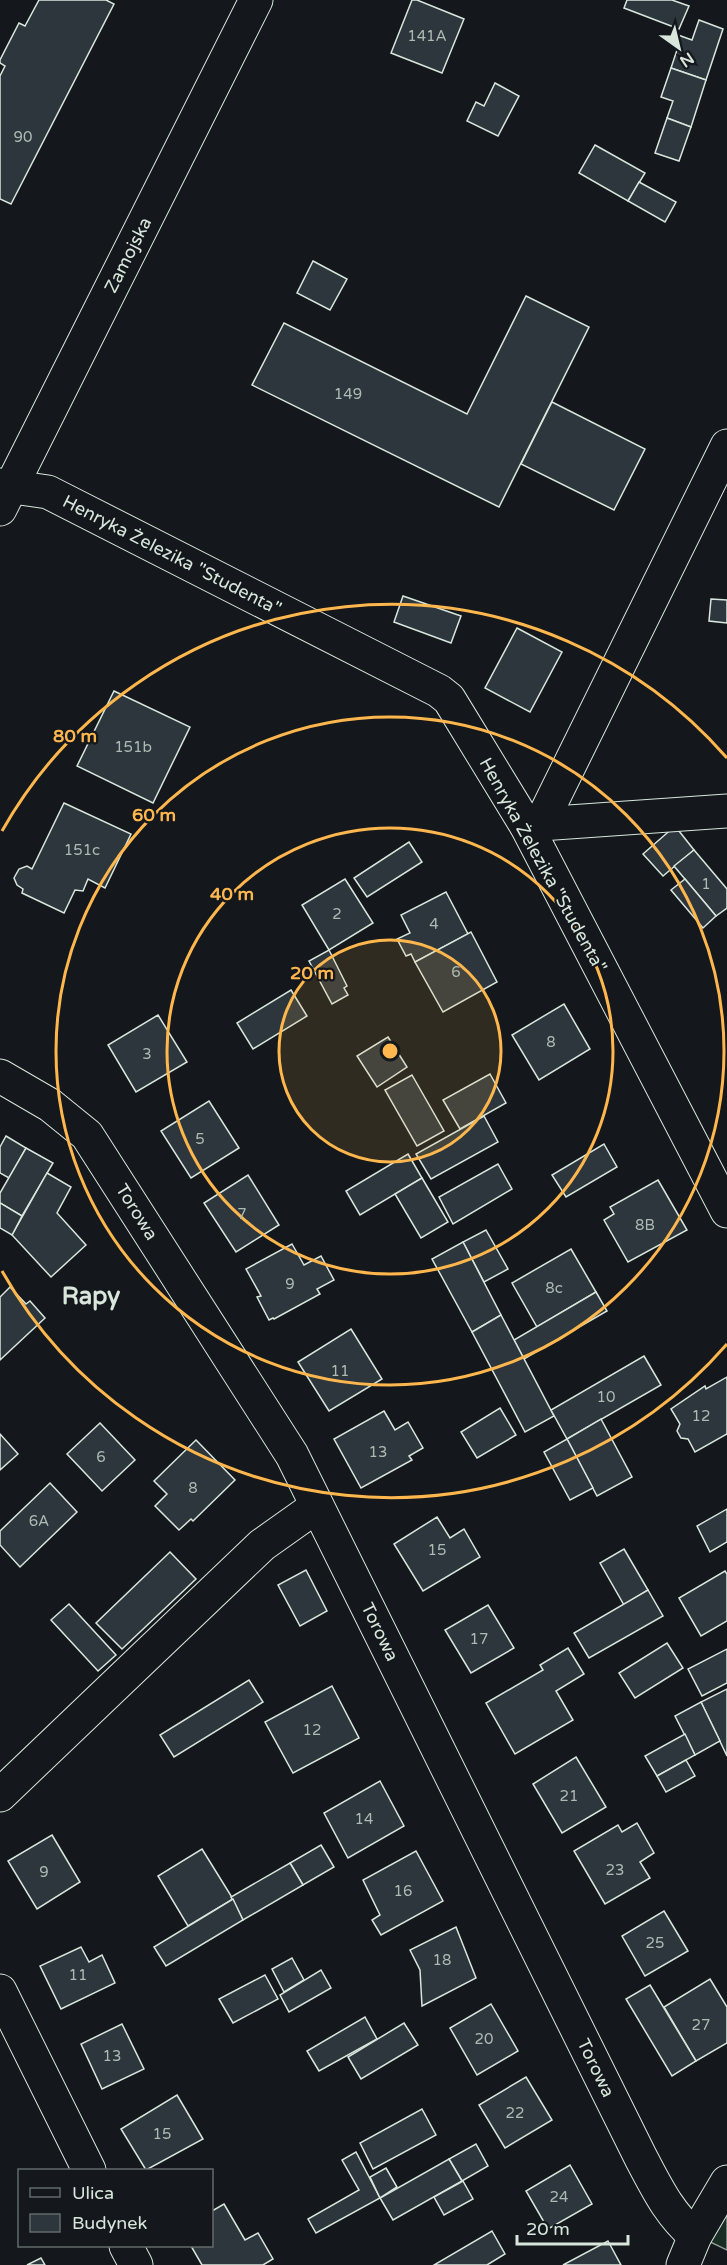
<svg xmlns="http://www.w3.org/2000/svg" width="727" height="2265" viewBox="0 0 727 2265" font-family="'Varela Round',sans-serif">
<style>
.green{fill:#1a2d24;stroke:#939e99;stroke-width:1.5}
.building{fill:#2c363c;stroke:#d8e6dc;stroke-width:1.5}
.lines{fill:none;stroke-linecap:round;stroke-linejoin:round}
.minor-casing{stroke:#d8e6dc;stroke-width:35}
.major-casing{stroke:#d8e6dc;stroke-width:35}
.minor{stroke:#14181c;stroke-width:33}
.major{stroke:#14181c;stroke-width:33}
.ring{fill:none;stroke:#ffb74d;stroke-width:3}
.labels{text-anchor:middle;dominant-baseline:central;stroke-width:4.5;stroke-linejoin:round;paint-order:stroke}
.number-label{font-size:15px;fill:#adbab4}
.street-label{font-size:18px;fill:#d8e6dc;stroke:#14181c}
.district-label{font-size:24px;font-weight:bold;fill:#d8e6dc;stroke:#14181c}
.centre{fill:#ffb74d;stroke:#14181c;stroke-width:3}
.ring-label{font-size:18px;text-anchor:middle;font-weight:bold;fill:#ffb74d;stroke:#14181c;stroke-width:4.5;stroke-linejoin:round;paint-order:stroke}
</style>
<rect width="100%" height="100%" fill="#14181c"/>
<polygon class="green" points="727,2209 727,2250 708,2241"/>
<g class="building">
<polygon points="39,0 106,0 114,4 11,204 0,199 0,76 5,66 0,63 0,60 19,23 25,26"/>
<polygon points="412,0 417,0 464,19 442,73 391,53"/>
<polygon points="627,0 672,0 689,6 679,29 624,8"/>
<polygon points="699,20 723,29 706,80 671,68 678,47 674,45 678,35 692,40"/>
<polygon points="671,68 706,80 691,127 667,118 673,101 661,97"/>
<polygon points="495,83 519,96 498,136 467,121 476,102 484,106"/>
<polygon points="667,118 691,127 679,161 655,153"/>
<polygon points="595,145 645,173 628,201 579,173"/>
<polygon points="639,182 676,202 665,222 628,201"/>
<polygon points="313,261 347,279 330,310 297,293"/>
<polygon points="526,296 589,327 499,507 252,385 284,323 467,414"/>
<polygon points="552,402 645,449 614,510 521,464"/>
<polygon points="403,596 461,616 451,643 394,622"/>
<polygon points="711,599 727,600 727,623 709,621"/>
<polygon points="517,628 562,652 530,712 485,688"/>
<polygon points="114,691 190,727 153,803 77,766"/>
<polygon points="64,803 131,834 105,888 88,879 83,891 75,890 64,913 22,893 23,889 17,885 14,878 19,869 27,866 32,869"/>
<polygon points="675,826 694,850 663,876 643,854"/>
<polygon points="409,842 422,862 367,897 354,878"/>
<polygon points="694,850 727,889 727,908 716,916 674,866"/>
<polygon points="345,879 373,923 329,950 302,905"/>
<polygon points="685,879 716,916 703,928 671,890"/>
<polygon points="446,892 468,934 415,962 411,954 406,956 397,939 410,933 401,915"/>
<polygon points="471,932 497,982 443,1012 415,962"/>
<polygon points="329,950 347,986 344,988 348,995 332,1004 309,961"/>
<polygon points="291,990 307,1016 253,1049 237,1023"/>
<polygon points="564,1004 590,1049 539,1080 512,1035"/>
<polygon points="158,1015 187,1062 136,1092 108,1045"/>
<polygon points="388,1037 407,1067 377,1087 357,1056"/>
<polygon points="490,1074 506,1103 460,1129 443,1100"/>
<polygon points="412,1075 444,1131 417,1146 385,1090"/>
<polygon points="209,1101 239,1148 191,1178 161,1131"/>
<polygon points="484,1116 498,1142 431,1179 416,1154"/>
<polygon points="6,1136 26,1148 9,1178 0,1173 0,1147"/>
<polygon points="604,1144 617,1167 566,1197 552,1175"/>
<polygon points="26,1148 53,1163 22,1216 0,1203 0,1193"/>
<polygon points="408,1154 422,1178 360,1215 346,1191"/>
<polygon points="498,1164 512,1189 453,1224 439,1197"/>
<polygon points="47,1173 71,1187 57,1213 86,1245 51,1277 12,1235"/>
<polygon points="248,1175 279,1225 236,1252 204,1203"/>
<polygon points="422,1178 448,1222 421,1238 395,1194"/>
<polygon points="658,1180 687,1230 628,1262 604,1220 614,1214 610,1207"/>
<polygon points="0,1203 22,1216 12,1235 0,1228"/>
<polygon points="486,1230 508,1269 484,1282 463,1242"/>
<polygon points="463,1242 501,1315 472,1332 432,1259"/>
<polygon points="292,1244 304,1265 321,1256 334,1280 317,1289 320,1294 274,1319 273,1318 269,1320 257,1297 261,1296 246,1269"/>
<polygon points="571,1249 596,1292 537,1327 512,1283"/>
<polygon points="10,1287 26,1304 30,1301 45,1318 0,1360 0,1297"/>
<polygon points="596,1292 607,1311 524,1359 514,1340"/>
<polygon points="501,1315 554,1416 525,1432 472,1332"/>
<polygon points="351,1329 382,1379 329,1411 298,1362"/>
<polygon points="644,1356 661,1385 567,1439 551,1410"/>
<polygon points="727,1377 727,1434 695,1452 688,1439 681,1438 677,1431 680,1424 671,1409 705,1386 706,1389"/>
<polygon points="500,1408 516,1435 477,1458 461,1432"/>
<polygon points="384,1411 395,1430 408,1422 423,1448 409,1456 412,1460 361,1488 334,1439"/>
<polygon points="601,1419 632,1477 597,1496 567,1439"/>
<polygon points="100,1423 135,1460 102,1491 67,1454"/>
<polygon points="0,1434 18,1454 0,1470"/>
<polygon points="567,1439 593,1488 570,1500 544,1452"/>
<polygon points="196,1440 235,1480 193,1521 191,1519 179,1530 155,1506 167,1494 154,1481"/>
<polygon points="50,1483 77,1512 20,1567 0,1545 0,1531"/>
<polygon points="727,1509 727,1542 710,1552 697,1526"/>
<polygon points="437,1517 450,1538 464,1529 480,1557 423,1591 394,1544"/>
<polygon points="624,1549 648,1590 624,1605 600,1563"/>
<polygon points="170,1552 196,1579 122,1649 96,1623"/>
<polygon points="306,1570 327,1611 300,1626 278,1585"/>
<polygon points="725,1571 727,1574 727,1621 701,1636 679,1598"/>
<polygon points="648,1590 663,1616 589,1658 574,1633"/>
<polygon points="69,1604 116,1655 98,1671 51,1620"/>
<polygon points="488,1605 514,1648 471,1673 445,1630"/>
<polygon points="667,1643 683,1668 635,1698 619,1673"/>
<polygon points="568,1648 584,1674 556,1691 573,1720 515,1754 486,1703 543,1670 540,1665"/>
<polygon points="727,1649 727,1683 702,1696 688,1669"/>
<polygon points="249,1680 263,1702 174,1757 160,1735"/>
<polygon points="332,1686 359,1738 293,1773 265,1722"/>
<polygon points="727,1689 727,1756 701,1702"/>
<polygon points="701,1702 720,1741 695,1755 675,1716"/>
<polygon points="685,1734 695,1755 657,1776 645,1756"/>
<polygon points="576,1757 606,1807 562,1833 533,1784"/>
<polygon points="686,1760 695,1776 666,1792 657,1776"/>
<polygon points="380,1781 404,1826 348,1858 324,1813"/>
<polygon points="637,1823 654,1853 640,1862 650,1878 605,1904 574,1851 618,1825 622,1832"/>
<polygon points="52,1835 80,1882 37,1909 8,1861"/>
<polygon points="321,1845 334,1867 303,1885 290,1863"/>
<polygon points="202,1849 233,1899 188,1926 158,1876"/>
<polygon points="416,1851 443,1901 381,1935 372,1920 380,1915 363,1880"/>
<polygon points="290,1863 303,1885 243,1920 231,1897"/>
<polygon points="233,1899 243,1920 166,1966 154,1947"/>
<polygon points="664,1911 688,1951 645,1976 622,1936"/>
<polygon points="456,1927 476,1978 422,2006 420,1970 410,1950"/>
<polygon points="81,1947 89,1962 102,1955 115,1983 61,2009 40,1966"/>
<polygon points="292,1958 304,1980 284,1992 272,1969"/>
<polygon points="321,1970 331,1988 289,2012 280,1995"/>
<polygon points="265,1975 278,1999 233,2023 219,1999"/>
<polygon points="710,1979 727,2007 727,2043 696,2061 664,2007"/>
<polygon points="650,1985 696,2061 672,2076 626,1999"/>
<polygon points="491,2004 518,2051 477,2075 450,2028"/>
<polygon points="365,2017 377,2039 319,2071 307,2051"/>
<polygon points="404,2023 418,2045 361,2079 348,2057"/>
<polygon points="122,2024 144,2069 102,2089 81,2044"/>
<polygon points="526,2077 552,2120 505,2148 479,2105"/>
<polygon points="177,2095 203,2139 146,2170 121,2129"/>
<polygon points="422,2109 436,2135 373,2169 360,2143"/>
<polygon points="476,2144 488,2166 462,2181 449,2159"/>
<polygon points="356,2152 380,2198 316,2233 308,2219 359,2190 342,2160"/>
<polygon points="449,2159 462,2181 393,2220 380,2198"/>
<polygon points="570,2165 592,2204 548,2229 526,2191"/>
<polygon points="386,2168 397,2187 380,2198 370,2177"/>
<polygon points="463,2181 473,2199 444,2215 434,2197"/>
<polygon points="224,2204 245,2240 258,2233 273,2259 263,2265 202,2265 191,2246 212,2246 212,2211"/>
<polygon points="492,2231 505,2254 487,2265 434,2265"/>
<polygon points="608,2241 621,2265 563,2265"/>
<polygon points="41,2258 45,2265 27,2265"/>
</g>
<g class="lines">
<defs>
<g id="minor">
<polyline points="0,485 48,492 439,691 449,699 526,825 727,1211"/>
<polyline points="526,825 727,811"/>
<polyline points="540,825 727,446"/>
<path d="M0,1076l50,29 37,30 205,320 349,703c16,30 28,56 54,78"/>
<polyline points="0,1795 262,1545 317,1506"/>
<polyline points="0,1991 89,2170"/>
<polyline points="126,2246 136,2265"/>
<polyline points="683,2265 695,2236 727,2182"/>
</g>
<polyline id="major" points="0,509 256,0"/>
</defs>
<use href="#minor" class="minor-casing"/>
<use href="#major" class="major-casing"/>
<use href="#minor" class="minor"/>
<use href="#major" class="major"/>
</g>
<circle cx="390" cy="1051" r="111" fill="#ffb74d" fill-opacity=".12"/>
<g class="ring">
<circle cx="390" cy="1051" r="111"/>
<circle cx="390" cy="1051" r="223"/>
<circle cx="390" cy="1051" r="334"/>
<path d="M727 1344A446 446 0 0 1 2 1271M2 831A446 446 0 0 1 727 758"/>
</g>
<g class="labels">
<g class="number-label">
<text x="427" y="36">141A</text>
<text x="23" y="137">90</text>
<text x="348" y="394">149</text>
<text x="133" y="747">151b</text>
<text x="82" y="850">151c</text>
<text x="706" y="884">1</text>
<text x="337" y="914">2</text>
<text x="434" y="924">4</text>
<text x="456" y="972">6</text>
<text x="551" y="1042">8</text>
<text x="147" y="1054">3</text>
<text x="200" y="1139">5</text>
<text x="242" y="1214">7</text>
<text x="645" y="1225">8B</text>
<text x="290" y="1284">9</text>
<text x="554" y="1288">8c</text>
<text x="340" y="1371">11</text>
<text x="606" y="1397">10</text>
<text x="701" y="1416">12</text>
<text x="378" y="1452">13</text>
<text x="101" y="1457">6</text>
<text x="193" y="1488">8</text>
<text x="39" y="1521">6A</text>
<text x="437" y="1550">15</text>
<text x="479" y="1639">17</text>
<text x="312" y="1730">12</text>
<text x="569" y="1796">21</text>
<text x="364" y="1819">14</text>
<text x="615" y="1870">23</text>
<text x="44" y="1872">9</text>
<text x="403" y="1891">16</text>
<text x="655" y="1943">25</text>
<text x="442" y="1960">18</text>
<text x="78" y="1975">11</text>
<text x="701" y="2025">27</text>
<text x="484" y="2039">20</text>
<text x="112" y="2056">13</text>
<text x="515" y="2113">22</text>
<text x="162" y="2134">15</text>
<text x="559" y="2197">24</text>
</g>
<g class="street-label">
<text transform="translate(128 255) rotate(-63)">Zamojska</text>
<text transform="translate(172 555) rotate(27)">Henryka Żelezika "Studenta"</text>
<text transform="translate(543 865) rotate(61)">Henryka Żelezika "Studenta"</text>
<text transform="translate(137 1212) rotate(58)">Torowa</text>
<text transform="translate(380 1632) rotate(64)">Torowa</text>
<text transform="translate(596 2068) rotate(64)">Torowa</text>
</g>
<g class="district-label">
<text x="91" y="1296">Rapy</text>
</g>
</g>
<circle cx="390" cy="1051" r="9" class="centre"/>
<g class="ring-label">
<text x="75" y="742">80 m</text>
<text x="154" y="821">60 m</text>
<text x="232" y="900">40 m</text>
<text x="312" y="979">20 m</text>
</g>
<rect x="18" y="2169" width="195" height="78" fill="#14181c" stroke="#626a69" stroke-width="1.5"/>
<rect x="30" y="2188" width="30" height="9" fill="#14181c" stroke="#626a69" stroke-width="1.5"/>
<text x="72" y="2199" font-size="18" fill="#d8e6dc">Ulica</text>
<rect x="30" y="2214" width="30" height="18" fill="#2c363c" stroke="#626a69" stroke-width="1.5"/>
<text x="72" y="2229" font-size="18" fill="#d8e6dc">Budynek</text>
<g transform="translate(679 48) rotate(146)" stroke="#14181c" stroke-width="4.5" paint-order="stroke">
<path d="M0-4.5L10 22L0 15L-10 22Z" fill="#d8e6dc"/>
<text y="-9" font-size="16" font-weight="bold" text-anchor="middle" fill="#d8e6dc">N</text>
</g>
<path d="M517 2235v9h111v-9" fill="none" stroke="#d8e6dc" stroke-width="3"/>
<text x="526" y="2235" font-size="18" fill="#d8e6dc" stroke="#14181c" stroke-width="4.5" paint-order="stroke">20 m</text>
</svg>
